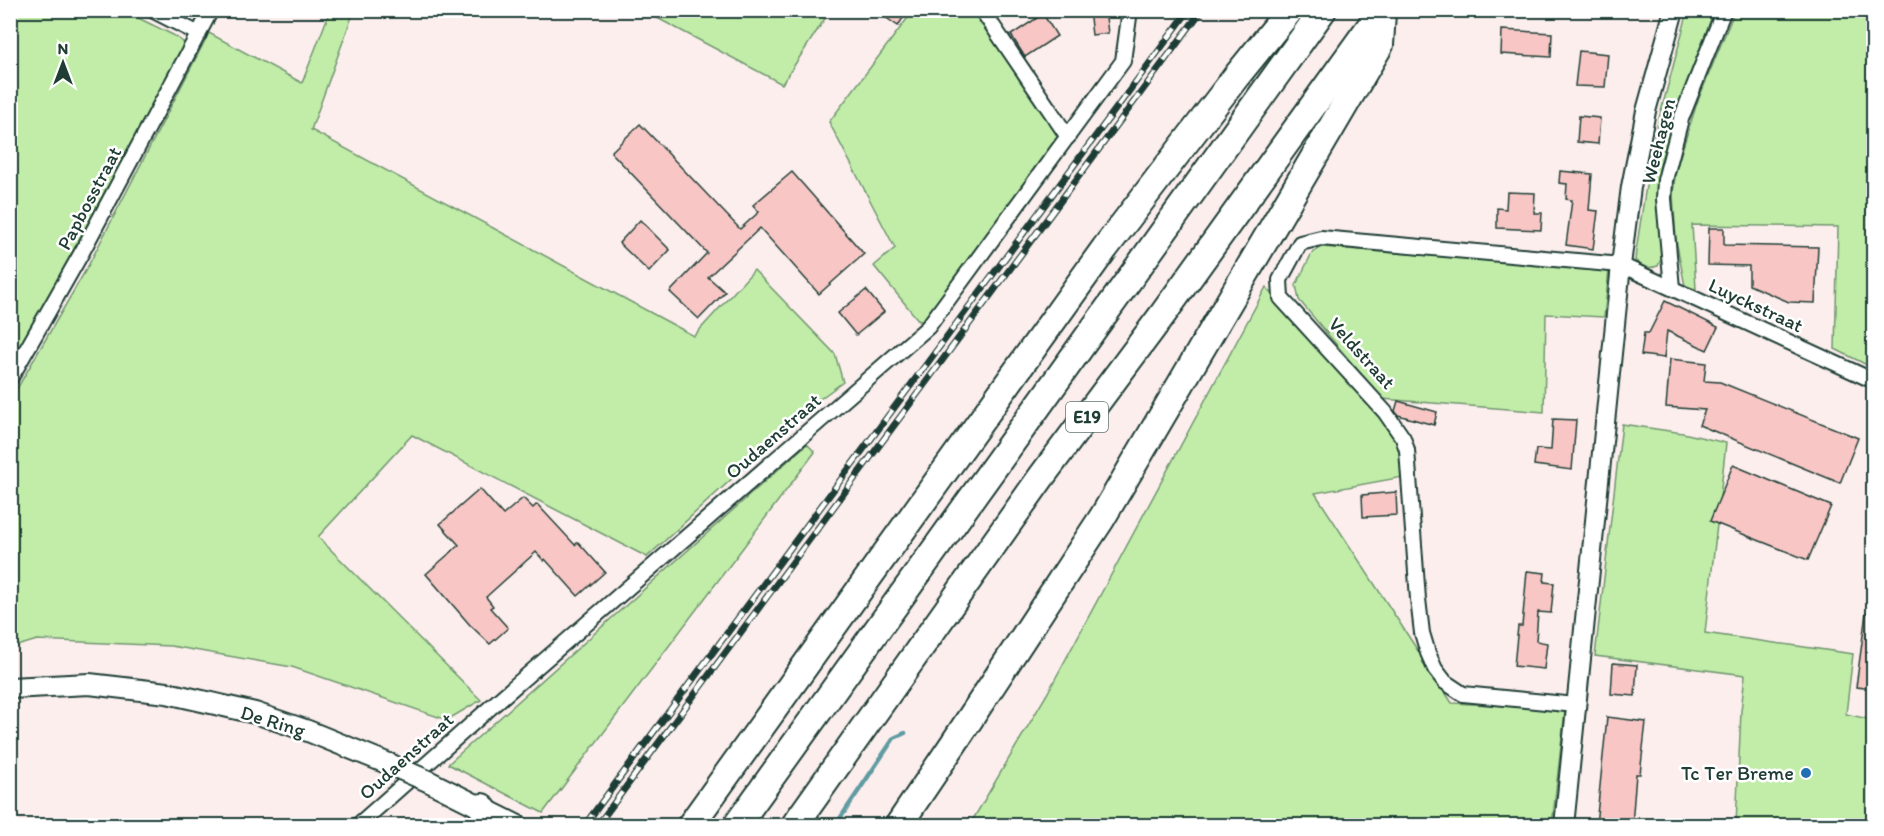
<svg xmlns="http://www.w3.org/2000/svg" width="1884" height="836" viewBox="0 0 1884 836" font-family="Itim,sans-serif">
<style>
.green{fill:#c1eda9;stroke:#70956e;stroke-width:1.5}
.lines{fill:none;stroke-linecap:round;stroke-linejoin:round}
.stream{stroke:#609ba2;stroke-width:4.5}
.building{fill:#f8c7c5;stroke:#1f3d34;stroke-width:1.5}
.minor-casing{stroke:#1f3d34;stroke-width:18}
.tertiary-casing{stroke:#1f3d34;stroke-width:22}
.secondary-casing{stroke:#1f3d34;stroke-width:24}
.motorway-casing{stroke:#1f3d34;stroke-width:30}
.minor{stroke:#fff;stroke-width:14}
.tertiary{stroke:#fff;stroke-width:18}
.secondary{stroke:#fff;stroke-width:20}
.motorway{stroke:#fff;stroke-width:26}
.rail-casing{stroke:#1f3d34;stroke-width:7}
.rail{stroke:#fff;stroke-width:4.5;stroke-dasharray:14;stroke-linecap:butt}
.secondary-bridge-casing{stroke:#1f3d34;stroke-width:24;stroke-linecap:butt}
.secondary-bridge{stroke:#fff;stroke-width:20}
.poi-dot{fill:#1f6fb2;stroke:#fff;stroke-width:2}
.labels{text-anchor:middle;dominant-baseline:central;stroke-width:5;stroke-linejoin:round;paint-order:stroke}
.shield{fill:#fff;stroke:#627771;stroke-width:1.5}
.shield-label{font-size:18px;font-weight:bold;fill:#1f3d34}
.street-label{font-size:20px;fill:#1f3d34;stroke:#fff}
.poi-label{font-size:20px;fill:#1f3d34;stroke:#fff;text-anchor:end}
</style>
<rect width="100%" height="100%" fill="#fdeeee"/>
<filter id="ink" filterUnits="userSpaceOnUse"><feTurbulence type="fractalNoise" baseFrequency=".0167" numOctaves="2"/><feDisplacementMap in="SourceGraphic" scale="12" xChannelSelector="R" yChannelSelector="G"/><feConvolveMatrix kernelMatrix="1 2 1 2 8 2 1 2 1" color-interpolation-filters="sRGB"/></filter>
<g filter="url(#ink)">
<g class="green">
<polygon points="1735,10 1873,11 1873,368 1835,349 1838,227 1692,225 1696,289 1685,286 1676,240 1673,194 1676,169 1697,103"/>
<polygon points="11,11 124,11 173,35 183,42 181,52 11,365"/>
<polygon points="330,11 354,11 311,130 694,336 754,270 835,354 843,382 813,404 647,557 412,435 318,537 481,700 447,720 292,667 171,646 37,640 11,648 11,399 87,268 209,33 302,83"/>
<polygon points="644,11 830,11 782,84"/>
<polygon points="913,11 972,11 1053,125 1058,135 1056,142 923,320 919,321 874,266 895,248 829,122"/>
<path d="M1688,11h26l-37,98 -16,51 -4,21v28l4,22 2,24 -5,11c-9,3 -17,2 -23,-6l1,-9 17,-110z"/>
<polygon points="1322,247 1609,270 1604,317 1546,314 1544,412 1382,399 1299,300 1296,285 1312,253"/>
<polygon points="1266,287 1392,428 1402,456 1403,477 1315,493 1452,703 1534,707 1565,711 1552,825 969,826 1047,694"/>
<polygon points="1622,424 1683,433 1726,443 1705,633 1853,654 1846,714 1873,720 1873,825 1736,825 1741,711 1745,675 1595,656"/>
<polygon points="807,444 815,452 543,813 448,764"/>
</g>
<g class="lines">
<polyline class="stream" points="835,826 894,738 905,733"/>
</g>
<g class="building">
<polygon points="875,10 908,10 898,26"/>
<polygon points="1089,10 1105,10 1108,33 1092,35"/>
<polygon points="1043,14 1057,36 1025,57 1011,35"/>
<polygon points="1502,30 1552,33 1551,57 1501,54"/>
<polygon points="1579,51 1608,54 1605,87 1575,86"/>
<polygon points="1579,116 1600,118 1598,144 1577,142"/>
<polygon points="640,124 740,229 759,212 753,205 792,172 864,254 819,294 760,228 708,277 725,292 699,319 670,292 707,253 611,152"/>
<polygon points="1560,171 1592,174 1589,210 1598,211 1593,249 1566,245 1572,200 1566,199 1567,184 1559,183"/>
<polygon points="1507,192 1535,193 1534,213 1542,213 1541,230 1497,228 1497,208 1506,209"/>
<polygon points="640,220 670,250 649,272 619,243"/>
<polygon points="1709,228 1724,228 1724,245 1818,247 1815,303 1789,302 1749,285 1749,266 1708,265"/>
<polygon points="866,290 884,312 856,335 838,313"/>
<polygon points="1665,301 1718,327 1707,350 1667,331 1664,358 1641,355 1644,333 1649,333"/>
<polygon points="1670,359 1706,363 1704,381 1720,382 1858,438 1840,483 1699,425 1705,410 1666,407"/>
<polygon points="1398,401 1437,412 1434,425 1398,415 1395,411"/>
<polygon points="1553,419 1576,420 1572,470 1534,465 1536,449 1551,450"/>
<polygon points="1733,465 1831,506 1808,560 1710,521"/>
<polygon points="480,489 503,515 523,498 533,508 537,504 575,545 578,542 605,572 578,596 545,559 544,561 536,552 486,597 493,606 490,608 508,628 490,644 470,625 426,574 459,545 440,524"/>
<polygon points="1396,492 1397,515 1363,517 1362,495"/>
<polygon points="1527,571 1545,573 1544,582 1554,583 1551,613 1538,612 1536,641 1547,643 1544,669 1514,666 1518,626 1522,626"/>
<polygon points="1866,613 1874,613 1874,689 1856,687"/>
<polygon points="1613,663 1637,665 1635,696 1611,694"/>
<polygon points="1607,717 1646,722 1640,774 1636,774 1632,825 1596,825"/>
</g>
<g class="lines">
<defs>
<g id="minor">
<polyline points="152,10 199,34"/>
<polyline points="982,10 1068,137"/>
<polyline points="1672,288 1664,199 1665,180 1681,119 1724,10"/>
<polyline points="10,379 82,252 211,10"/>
<polyline points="1576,705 1463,694 1445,682 1435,669 1428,653 1422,633 1418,599 1407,450 1403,438 1385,412 1281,298 1280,280 1300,243 1321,238 1621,265 1874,381"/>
<polyline points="357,826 500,699 928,327 1123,61 1130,10"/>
</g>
<polyline id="tertiary" points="1564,826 1621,265 1631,187 1646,111 1674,10"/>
<g id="secondary">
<polyline points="10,688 89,684 167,693 255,713 308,731 389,764"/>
<polyline points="430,782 518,826"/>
</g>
<g id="motorway">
<polyline points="482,807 495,826"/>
<polyline points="690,826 1105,248 1235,78 1290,10"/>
<polyline points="736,826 1323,10"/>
<polyline points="794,826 1042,476 1163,314 1382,10"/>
<polyline points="898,826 954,743 1102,518 1380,45 1382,12"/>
</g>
</defs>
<use href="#minor" class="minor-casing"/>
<use href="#tertiary" class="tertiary-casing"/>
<use href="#secondary" class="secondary-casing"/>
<use href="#motorway" class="motorway-casing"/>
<use href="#minor" class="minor"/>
<use href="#tertiary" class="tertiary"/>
<use href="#secondary" class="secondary"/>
<use href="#motorway" class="motorway"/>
<defs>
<g id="rail">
<polyline points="584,826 1189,10"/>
<polyline points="597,826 1202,10"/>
</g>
</defs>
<use href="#rail" class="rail-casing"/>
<use href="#rail" class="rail"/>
<defs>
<polyline id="secondary-bridge" points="389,764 430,782"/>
</defs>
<use href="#secondary-bridge" class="secondary-bridge-casing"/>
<use href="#secondary-bridge" class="secondary-bridge"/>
</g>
</g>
<circle class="poi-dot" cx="1806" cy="773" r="6"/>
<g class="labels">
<rect class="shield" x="1066" y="402" width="42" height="30" rx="4.5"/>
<g class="shield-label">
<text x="1087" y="417">E19</text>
</g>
<g class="street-label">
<text transform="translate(1658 141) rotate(-76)">Weehagen</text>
<text transform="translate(89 198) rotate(-62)">Papbosstraat</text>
<text transform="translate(1756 305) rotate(25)">Luyckstraat</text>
<text transform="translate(1362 353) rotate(48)">Veldstraat</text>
<text transform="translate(773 436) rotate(-41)">Oudaenstraat</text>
<text transform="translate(273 721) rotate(17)">De Ring</text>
<text transform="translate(406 756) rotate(-42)">Oudaenstraat</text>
</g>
<g class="poi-label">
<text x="1794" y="773">Tc Ter Breme</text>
</g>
</g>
<rect width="1884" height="836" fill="none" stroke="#fff" stroke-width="36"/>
<rect x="18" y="18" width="1848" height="800" fill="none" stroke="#1f3d34" stroke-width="2" filter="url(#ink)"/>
<g transform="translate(63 63)" stroke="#ffffff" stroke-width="4.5" paint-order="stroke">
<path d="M0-4.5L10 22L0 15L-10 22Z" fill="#1f3d34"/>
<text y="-9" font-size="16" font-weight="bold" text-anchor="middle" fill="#1f3d34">N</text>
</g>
</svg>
